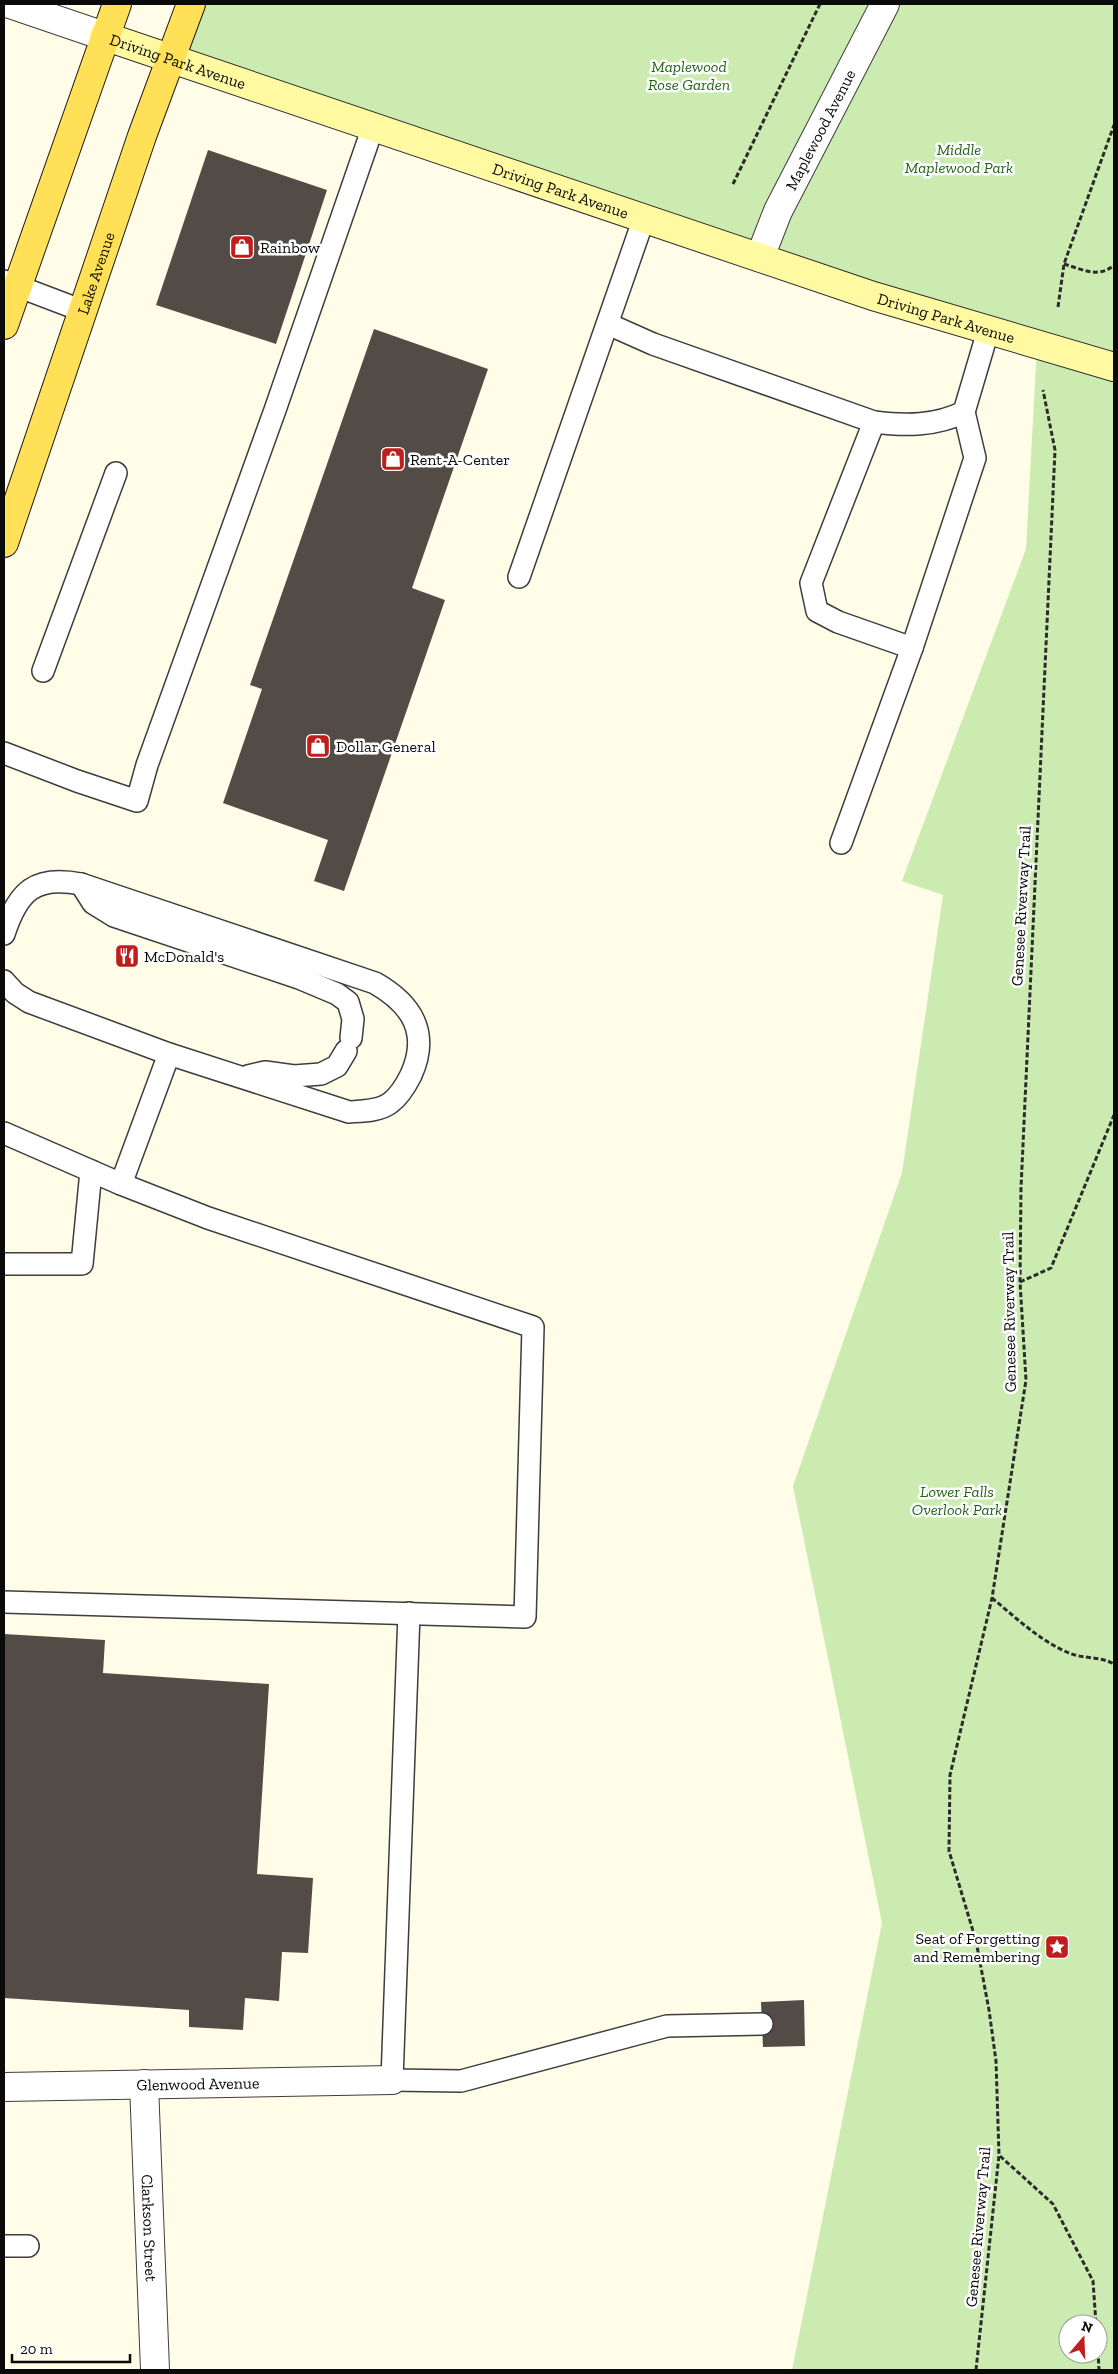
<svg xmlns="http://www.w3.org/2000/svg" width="1118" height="2374" viewBox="0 0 1118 2374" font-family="'Zilla Slab',serif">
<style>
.green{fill:#cbebb0;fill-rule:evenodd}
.building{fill:#534c46}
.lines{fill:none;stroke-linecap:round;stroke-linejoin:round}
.service-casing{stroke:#3d3d3d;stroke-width:24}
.minor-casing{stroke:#3d3d3d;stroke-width:30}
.tertiary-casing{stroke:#3d3d3d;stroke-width:30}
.secondary-casing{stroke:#2c2c2c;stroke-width:30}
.primary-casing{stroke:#1b1b1b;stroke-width:30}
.path{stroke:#2c2c2c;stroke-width:3;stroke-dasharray:5 2.5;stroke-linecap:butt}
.service{stroke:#fff;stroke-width:21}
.minor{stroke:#fff;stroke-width:28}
.tertiary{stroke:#fff;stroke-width:28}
.secondary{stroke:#fffaa2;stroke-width:28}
.primary{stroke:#ffe057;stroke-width:28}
.labels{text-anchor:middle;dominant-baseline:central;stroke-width:5;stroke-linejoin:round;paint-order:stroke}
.street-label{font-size:16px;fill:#0a0a0a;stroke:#fff}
.park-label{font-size:16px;font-style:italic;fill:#236418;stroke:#fff}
.poi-label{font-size:16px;fill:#0a0a0a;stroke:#fff;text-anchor:start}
</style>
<rect width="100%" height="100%" fill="#fffce7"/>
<path class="green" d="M191,4h923v2366h-322l90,-447 -89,-437 109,-313 41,-278 -41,-14 124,-332 11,-203 -867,-288zM1068,2324h30v30h-30z"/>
<g class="building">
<polygon points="208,150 327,190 276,344 156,305"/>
<polygon points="374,329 488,369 412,588 445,600 344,891 314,881 328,840 223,803 262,689 250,685"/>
<polygon points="4,1634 105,1640 103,1673 269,1684 257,1874 313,1878 308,1953 282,1952 279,2001 245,1998 243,2030 189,2027 189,2010 4,1998"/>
<polygon points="804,2000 805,2046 763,2047 761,2002"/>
</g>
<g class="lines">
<defs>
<g id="service">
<polyline points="4,281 83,311"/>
<path d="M608,324l45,20 221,78c31,4 62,4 90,-10l24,-81"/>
<polyline points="874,422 811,583 817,611 838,622 912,648 975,458 964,412"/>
<polyline points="519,577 644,218"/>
<polyline points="43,671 116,473"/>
<polyline points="4,753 77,781 137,801 147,765 275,410 373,127"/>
<polyline points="841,843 912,648"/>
<polyline points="81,884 93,903 114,916 299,978 337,994 348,1002 353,1019 351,1038"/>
<path d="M4,934c14,-43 31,-59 77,-50l294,99c37,21 55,50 36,92 -5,10 -11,21 -21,28 -10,8 -28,8 -41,9l-180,-58 -140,-52 -14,-9 -11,-12"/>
<polyline points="248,1076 265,1072 294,1076 321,1074 337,1066 346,1051"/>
<polyline points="4,1133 121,1184 208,1218 533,1327 525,1617 4,1602"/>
<polyline points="121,1184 169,1054"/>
<polyline points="4,1264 82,1264 91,1171"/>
<polyline points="409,1613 392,2080 461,2081 667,2026 762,2024"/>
<polyline points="4,2246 28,2246"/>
</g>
<g id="minor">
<path id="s1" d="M760,257l18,-46 107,-207"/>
<path id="s2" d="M144,2084l11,286"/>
<path id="s3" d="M4,2087l388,-7"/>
</g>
<polyline id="tertiary" points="10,4 104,36"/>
<g id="secondary">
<path id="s4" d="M104,36l769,260 241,71"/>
</g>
<g id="primary">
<polyline points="4,325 117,4"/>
<path id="s5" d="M4,543l138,-407 49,-132"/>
</g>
</defs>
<use href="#service" class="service-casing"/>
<use href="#minor" class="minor-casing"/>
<use href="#tertiary" class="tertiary-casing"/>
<use href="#secondary" class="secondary-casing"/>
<use href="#primary" class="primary-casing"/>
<g class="path">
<polyline points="733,184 820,4"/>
<path d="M1064,264c17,5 35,15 50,1"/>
<polyline points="1058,307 1064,264 1114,125"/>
<polyline points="1020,1282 1051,1268 1114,1115"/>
<path d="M992,1598c23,19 48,43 77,55 14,6 31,3 45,11"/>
<polyline points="1000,2156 1053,2204 1093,2281 1096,2324"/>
<polyline points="1098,2351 1099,2370"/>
<polyline points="976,2370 999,2155 996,2061 989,2010 976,1941 949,1851 950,1775 992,1598 1026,1380 1020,1282 1021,1188 1055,450 1043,390"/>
</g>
<use href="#service" class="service"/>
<use href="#minor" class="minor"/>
<use href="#tertiary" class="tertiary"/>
<use href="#secondary" class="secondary"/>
<use href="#primary" class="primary"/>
</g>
<defs>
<symbol id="shop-square" viewBox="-11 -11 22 22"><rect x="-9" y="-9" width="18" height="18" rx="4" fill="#c01e1c" stroke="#fff"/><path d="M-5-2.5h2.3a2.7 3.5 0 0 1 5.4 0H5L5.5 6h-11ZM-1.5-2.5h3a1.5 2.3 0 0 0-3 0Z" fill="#fff"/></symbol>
<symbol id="restaurant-square" viewBox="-11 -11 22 22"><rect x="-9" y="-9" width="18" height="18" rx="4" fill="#c01e1c" stroke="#fff"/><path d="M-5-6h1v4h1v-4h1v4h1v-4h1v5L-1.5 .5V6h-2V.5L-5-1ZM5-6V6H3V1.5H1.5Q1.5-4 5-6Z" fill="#fff"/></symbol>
<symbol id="sight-square" viewBox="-11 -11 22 22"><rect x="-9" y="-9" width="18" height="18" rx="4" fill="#c01e1c" stroke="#fff"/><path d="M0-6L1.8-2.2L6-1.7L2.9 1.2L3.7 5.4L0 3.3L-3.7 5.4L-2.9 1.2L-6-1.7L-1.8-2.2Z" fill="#fff"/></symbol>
</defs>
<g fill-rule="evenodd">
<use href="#shop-square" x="228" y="233" width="28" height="28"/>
<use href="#shop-square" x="379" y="445" width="28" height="28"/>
<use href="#shop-square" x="304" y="732" width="28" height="28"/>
<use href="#restaurant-square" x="113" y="942" width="28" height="28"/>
<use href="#sight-square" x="1043" y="1933" width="28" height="28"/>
</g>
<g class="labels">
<g class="street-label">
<text stroke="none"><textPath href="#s4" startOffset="78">Driving Park Avenue</textPath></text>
<text stroke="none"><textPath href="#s1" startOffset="141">Maplewood Avenue</textPath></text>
<text stroke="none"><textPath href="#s4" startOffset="482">Driving Park Avenue</textPath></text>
<text stroke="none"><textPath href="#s5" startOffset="285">Lake Avenue</textPath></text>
<text stroke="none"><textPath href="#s4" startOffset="888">Driving Park Avenue</textPath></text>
<text transform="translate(1021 906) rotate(-87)">Genesee Riverway Trail</text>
<text transform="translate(1009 1312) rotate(-91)">Genesee Riverway Trail</text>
<text stroke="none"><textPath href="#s3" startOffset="194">Glenwood Avenue</textPath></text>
<text stroke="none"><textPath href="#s2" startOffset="144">Clarkson Street</textPath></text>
<text transform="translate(978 2227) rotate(-85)">Genesee Riverway Trail</text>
</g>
<g class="park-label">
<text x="689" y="66">Maplewood<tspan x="689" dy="18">Rose Garden</tspan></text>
<text x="959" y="149">Middle<tspan x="959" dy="18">Maplewood Park</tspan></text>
<text x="957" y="1491">Lower Falls<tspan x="957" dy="18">Overlook Park</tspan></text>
</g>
<g class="poi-label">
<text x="260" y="247">Rainbow</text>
<text x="410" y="459">Rent-A-Center</text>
<text x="336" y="746">Dollar General</text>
<text x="144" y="956">McDonald's</text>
<text x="1040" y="1938" text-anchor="end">Seat of Forgetting<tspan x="1040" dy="18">and Remembering</tspan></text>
</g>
</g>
<rect width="1118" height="2374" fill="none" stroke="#0a0a0a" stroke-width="10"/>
<g transform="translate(1083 2339) rotate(19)"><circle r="24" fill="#ffffff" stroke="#9d9d9d"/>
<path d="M0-4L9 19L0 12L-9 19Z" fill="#c01e1c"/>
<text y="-8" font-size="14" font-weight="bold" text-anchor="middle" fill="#0a0a0a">N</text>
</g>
<path d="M12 2354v8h118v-8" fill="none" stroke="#0a0a0a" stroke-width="2.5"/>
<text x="20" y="2354" font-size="15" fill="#0a0a0a" stroke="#ffffff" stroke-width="4" paint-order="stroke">20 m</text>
</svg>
